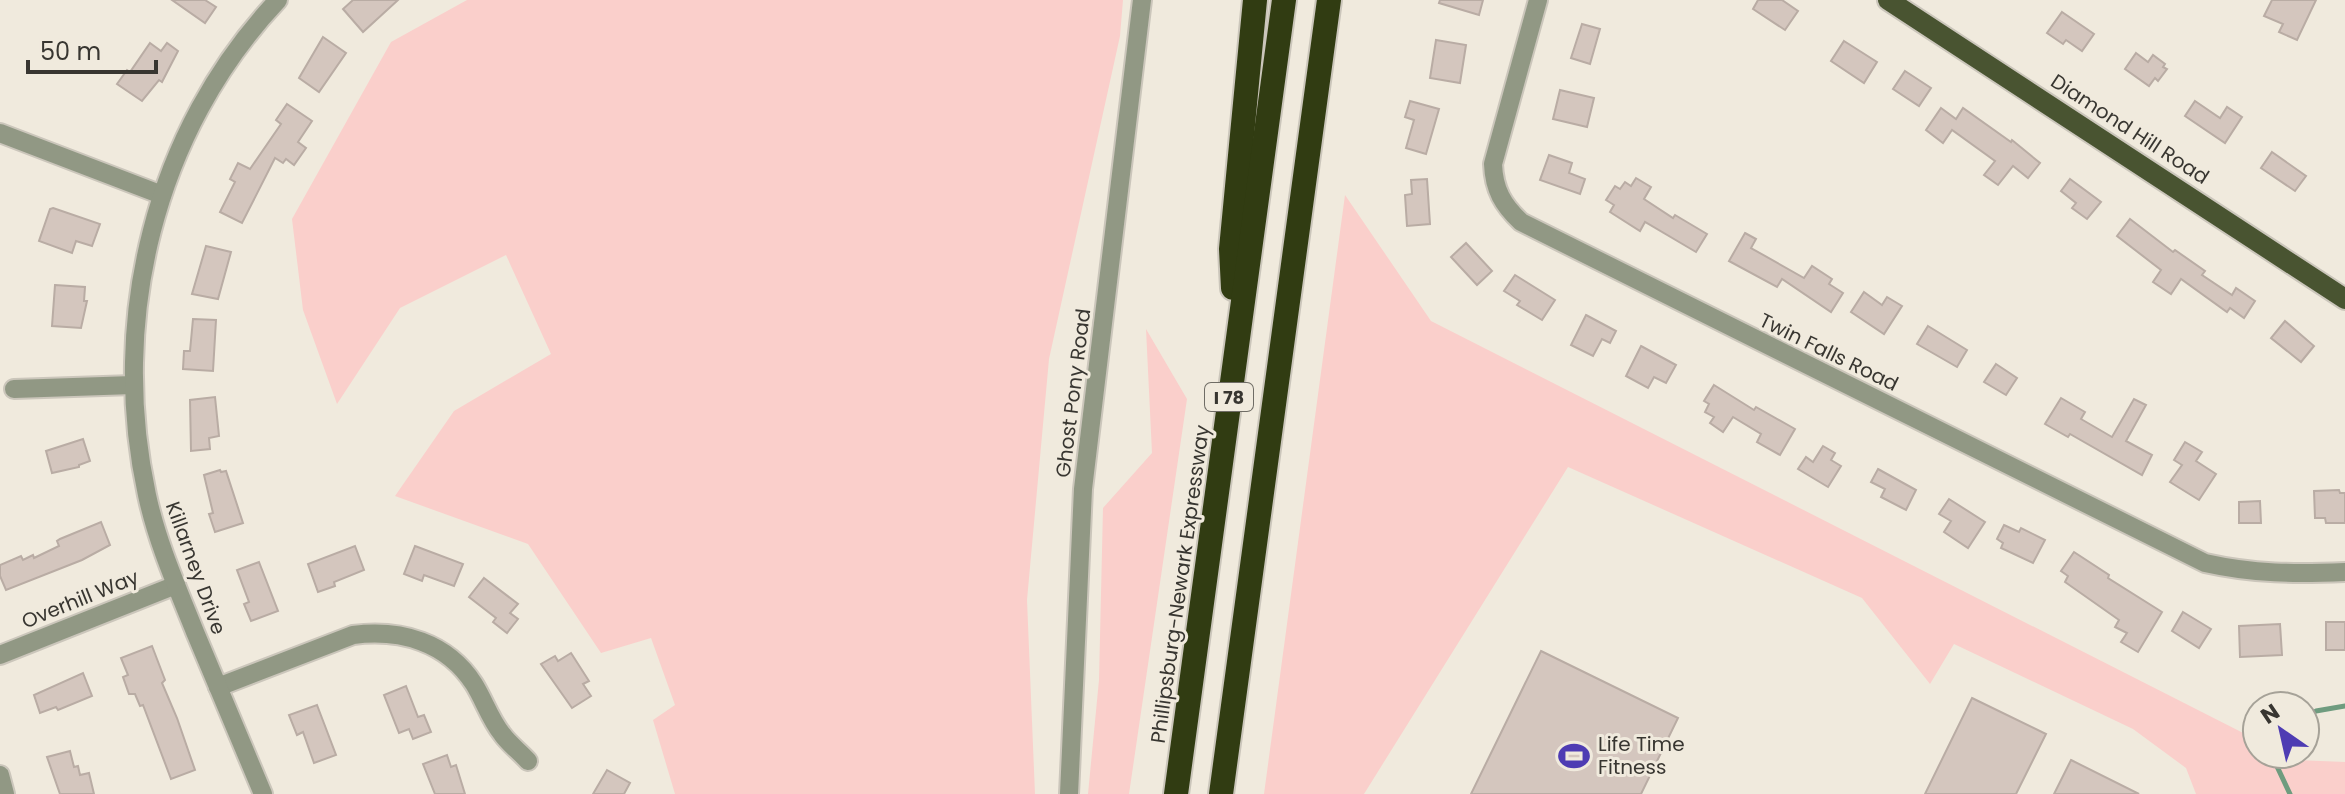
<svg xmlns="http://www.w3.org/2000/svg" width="2345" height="794" viewBox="0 0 2345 794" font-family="Poppins,sans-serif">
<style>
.green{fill:#facfcb}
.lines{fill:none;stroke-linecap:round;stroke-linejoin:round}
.stream{stroke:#6f9c7f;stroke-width:5}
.building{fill:#d4c6be;stroke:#b9aca4;stroke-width:2}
.minor-casing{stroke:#cbc6bb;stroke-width:22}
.major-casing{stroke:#cbc6bb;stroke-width:24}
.highway-casing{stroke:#cbc6bb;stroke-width:28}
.minor{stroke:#919884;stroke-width:18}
.major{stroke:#495431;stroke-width:20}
.highway{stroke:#313c12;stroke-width:24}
.labels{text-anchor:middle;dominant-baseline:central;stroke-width:6;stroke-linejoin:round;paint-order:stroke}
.shield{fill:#f0eadd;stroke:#6f6c65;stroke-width:2}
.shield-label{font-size:18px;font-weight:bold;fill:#383631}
.street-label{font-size:20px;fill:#383631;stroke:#f0eadd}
.poi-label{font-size:20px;fill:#383631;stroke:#f0eadd;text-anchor:start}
</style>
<rect width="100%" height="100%" fill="#f0eadd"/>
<g class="green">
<polygon points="467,0 1123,0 1120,36 1049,359 1027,600 1035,794 675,794 653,720 675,705 651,638 601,653 528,544 395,496 454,411 551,354 506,255 400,308 337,404 303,310 292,219 391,42"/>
<polygon points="1345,195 1431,321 2257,740 2257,754 2284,754 2296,760 2345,762 2345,794 2196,794 2186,768 2133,729 1954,644 1930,684 1862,598 1568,467 1364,794 1264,794"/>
<polygon points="1146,329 1187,399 1129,794 1088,794 1099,680 1103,508 1152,453"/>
</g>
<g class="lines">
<g class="stream">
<polyline points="2305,718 2316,711 2345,706"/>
<polyline points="2275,754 2274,760 2290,794"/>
</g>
</g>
<g class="building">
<polygon points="172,0 205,0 216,7 205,23"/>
<polygon points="353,0 398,0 363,32 343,9"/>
<polygon points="1440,0 1483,0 1479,15 1439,3"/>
<polygon points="1758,0 1782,0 1798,11 1785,30 1753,9"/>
<polygon points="2272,0 2316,0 2297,40 2279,32 2283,24 2264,16"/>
<polygon points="2062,12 2094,34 2082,51 2066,40 2063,44 2047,33"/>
<polygon points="1582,24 1600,29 1590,64 1571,58"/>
<polygon points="323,37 346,53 319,92 299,78"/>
<polygon points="1436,40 1466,45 1460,83 1430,78"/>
<polygon points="1844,41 1877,62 1864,83 1831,61"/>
<polygon points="150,43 161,51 167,43 178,51 162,82 159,80 142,101 117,84 127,70 130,72"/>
<polygon points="2136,53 2148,62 2153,55 2165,64 2163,67 2167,69 2158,81 2155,78 2149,86 2125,69"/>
<polygon points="1905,71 1931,88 1919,106 1893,89"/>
<polygon points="1560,90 1594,98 1587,127 1553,119"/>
<polygon points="1410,101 1439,109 1426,154 1406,148 1414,120 1405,117"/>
<polygon points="2195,101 2220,118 2227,107 2242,117 2225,143 2185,116"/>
<polygon points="287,104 312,121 298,142 306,148 294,165 286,159 283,163 275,158 242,223 220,212 235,182 230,179 238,163 250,169 281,124 276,120"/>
<polygon points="1941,108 1956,119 1963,108 2011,142 2012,140 2040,163 2028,178 2013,166 1998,185 1984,175 1995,161 1952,130 1943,143 1926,130"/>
<polygon points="2272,152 2306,176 2295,191 2261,168"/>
<polygon points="1549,155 1572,163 1569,173 1585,179 1580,194 1540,180"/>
<polygon points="1636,178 1651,187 1644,199 1673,218 1675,215 1707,234 1696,252 1645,222 1640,231 1610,212 1614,205 1606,200 1615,186 1620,189 1625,182 1631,186"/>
<polygon points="1427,179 1430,224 1407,226 1405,195 1412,194 1411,180"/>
<polygon points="2070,179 2101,202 2087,219 2072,208 2076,203 2061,191"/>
<polygon points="53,208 100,224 92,246 76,241 72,253 39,241 50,209"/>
<polygon points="2130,219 2173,252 2175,250 2205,271 2202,275 2232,295 2236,288 2255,301 2244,318 2230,308 2227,312 2181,279 2171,294 2153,282 2161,270 2117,236"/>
<polygon points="1745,233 1756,239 1751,248 1804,278 1812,266 1832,279 1829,284 1843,293 1831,312 1782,279 1777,287 1729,261"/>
<polygon points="1466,243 1492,271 1477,285 1451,257"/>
<polygon points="206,246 231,252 218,299 192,294"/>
<polygon points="1515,275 1555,300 1542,320 1517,305 1520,301 1504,291"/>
<polygon points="55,285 85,287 84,301 87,301 81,328 52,326"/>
<polygon points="1864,292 1882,305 1887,297 1902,306 1884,334 1851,312"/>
<polygon points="1586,315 1616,331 1610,343 1602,339 1593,356 1571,345"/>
<polygon points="193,319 216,320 213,371 183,369 184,351 190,351"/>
<polygon points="2285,321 2314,346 2301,362 2271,338"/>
<polygon points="1928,326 1967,350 1957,367 1917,344"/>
<polygon points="1641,346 1676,365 1666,383 1654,377 1648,388 1626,376"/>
<polygon points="1996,364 2017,378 2006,395 1984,382"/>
<polygon points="1714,385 1754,410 1756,407 1795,429 1780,455 1757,442 1761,434 1733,417 1723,432 1710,423 1714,417 1705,412 1709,404 1704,401"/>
<polygon points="215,397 219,436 209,438 210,449 191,451 190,400"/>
<polygon points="2061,398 2085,412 2081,419 2112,437 2134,399 2146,405 2126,441 2152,455 2142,475 2070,434 2068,437 2045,424"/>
<polygon points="83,439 90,461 79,465 79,467 52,473 46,451"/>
<polygon points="2185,442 2202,452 2196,461 2216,474 2199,500 2170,482 2182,465 2174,460"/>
<polygon points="1823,446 1835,453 1831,460 1841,466 1828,487 1798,469 1806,457 1813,462"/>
<polygon points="1878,469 1916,490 1906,510 1881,497 1885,489 1871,482"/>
<polygon points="220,470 221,472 226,471 243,523 215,532 209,514 213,513 204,475"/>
<polygon points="2339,490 2340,493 2345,493 2345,523 2326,523 2325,518 2315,518 2314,491"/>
<polygon points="1949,499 1985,522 1968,548 1944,532 1951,521 1939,514"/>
<polygon points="2260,501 2261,523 2239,523 2239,502"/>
<polygon points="101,522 110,545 82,560 6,590 0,576 0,565 21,556 23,560 33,555 34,558 59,546 57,541 60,539"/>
<polygon points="2004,525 2019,532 2021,528 2045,540 2033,563 2001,548 2003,543 1997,539"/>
<polygon points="355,546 364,570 334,582 335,586 318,592 308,564"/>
<polygon points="415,546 463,564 454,586 424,575 422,581 404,574"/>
<polygon points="2074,552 2109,575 2108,578 2162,612 2138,652 2121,642 2127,633 2115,627 2119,620 2065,582 2068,576 2061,571"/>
<polygon points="259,562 278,611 251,621 244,604 249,602 237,570"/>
<polygon points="484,578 518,604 510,613 518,619 507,633 493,622 496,618 469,597"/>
<polygon points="2183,612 2211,629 2199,648 2172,631"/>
<rect x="2326" y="622" width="19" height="28"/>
<polygon points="2280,624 2282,655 2240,657 2239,626"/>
<polygon points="152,646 165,680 162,683 177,718 195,770 171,779 143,705 140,706 135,694 129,694 123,677 128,675 121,658"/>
<polygon points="1541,651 1678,718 1641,794 1471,794"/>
<polygon points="571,653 589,681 583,684 591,696 572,708 541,664 555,656 558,661"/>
<polygon points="83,673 92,696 58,710 56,707 40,713 34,695"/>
<polygon points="406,686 418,717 424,715 431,732 413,739 409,729 399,733 384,695"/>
<polygon points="1972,698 2046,734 2016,794 1925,794"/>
<polygon points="317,705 336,755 314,763 303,732 297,735 289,715"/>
<polygon points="70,751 74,767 78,766 80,775 89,773 94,794 60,794 47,757"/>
<polygon points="447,755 451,767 456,765 465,794 435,794 423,764"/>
<polygon points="2071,760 2139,794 2054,794"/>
<polygon points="607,770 630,783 624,794 593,794"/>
</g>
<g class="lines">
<defs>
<g id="minor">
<path d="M1538,0l-45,164c1,26 10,41 28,58l684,341c49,11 90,11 140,9"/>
<polyline points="0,133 162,195"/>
<polyline points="14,389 133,385"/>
<polyline points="0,655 176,585"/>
<path d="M218,687l135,-52c48,-6 94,7 121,49 10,16 16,35 28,50 7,10 18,18 26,27"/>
<polyline points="0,775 5,794"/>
<path d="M263,794c-23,-54 -45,-108 -68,-162 -18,-45 -38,-90 -48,-137 -38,-174 7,-364 131,-495"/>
<polyline points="1069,794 1083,489 1142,0"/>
</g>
<polyline id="major" points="1888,0 2345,299"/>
<g id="highway">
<polyline points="1233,288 1231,249 1255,0"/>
<polyline points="1176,794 1284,0"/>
<polyline points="1221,794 1329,0"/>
</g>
</defs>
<use href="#minor" class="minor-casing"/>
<use href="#major" class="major-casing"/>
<use href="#highway" class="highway-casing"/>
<use href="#minor" class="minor"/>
<use href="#major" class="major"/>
<use href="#highway" class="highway"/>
</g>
<defs>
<symbol id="stadium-bare" viewBox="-9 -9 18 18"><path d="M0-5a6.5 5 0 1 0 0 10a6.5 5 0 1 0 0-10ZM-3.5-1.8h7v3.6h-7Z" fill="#4e3cb3" stroke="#f0eadd" stroke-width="2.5" paint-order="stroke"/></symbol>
</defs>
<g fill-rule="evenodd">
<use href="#stadium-bare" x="1552" y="734" width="44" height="44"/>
</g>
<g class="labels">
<rect class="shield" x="1205" y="383" width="48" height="28" rx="6"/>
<g class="shield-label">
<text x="1229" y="397">I 78</text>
</g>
<g class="street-label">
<text transform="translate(2130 129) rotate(33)">Diamond Hill Road</text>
<text transform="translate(1829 352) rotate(26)">Twin Falls Road</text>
<text transform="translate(1073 393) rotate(-83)">Ghost Pony Road</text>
<text transform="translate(196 568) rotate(70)">Killarney Drive</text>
<text transform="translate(1180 584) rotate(-82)">Phillipsburg-Newark Expressway</text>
<text transform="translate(80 599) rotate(-22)">Overhill Way</text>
</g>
<g class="poi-label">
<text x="1598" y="744">Life Time<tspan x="1598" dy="23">Fitness</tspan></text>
</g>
</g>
<g transform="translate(2281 730) rotate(326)"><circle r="38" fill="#f0eadd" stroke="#a6a298" stroke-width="2"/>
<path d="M0-6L14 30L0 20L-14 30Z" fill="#4e3cb3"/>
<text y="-12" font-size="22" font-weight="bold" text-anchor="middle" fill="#383631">N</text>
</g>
<path d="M28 60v12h128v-12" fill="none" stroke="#383631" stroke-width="4"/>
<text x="40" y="60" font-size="24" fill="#383631" stroke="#f0eadd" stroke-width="6" paint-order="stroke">50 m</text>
</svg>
